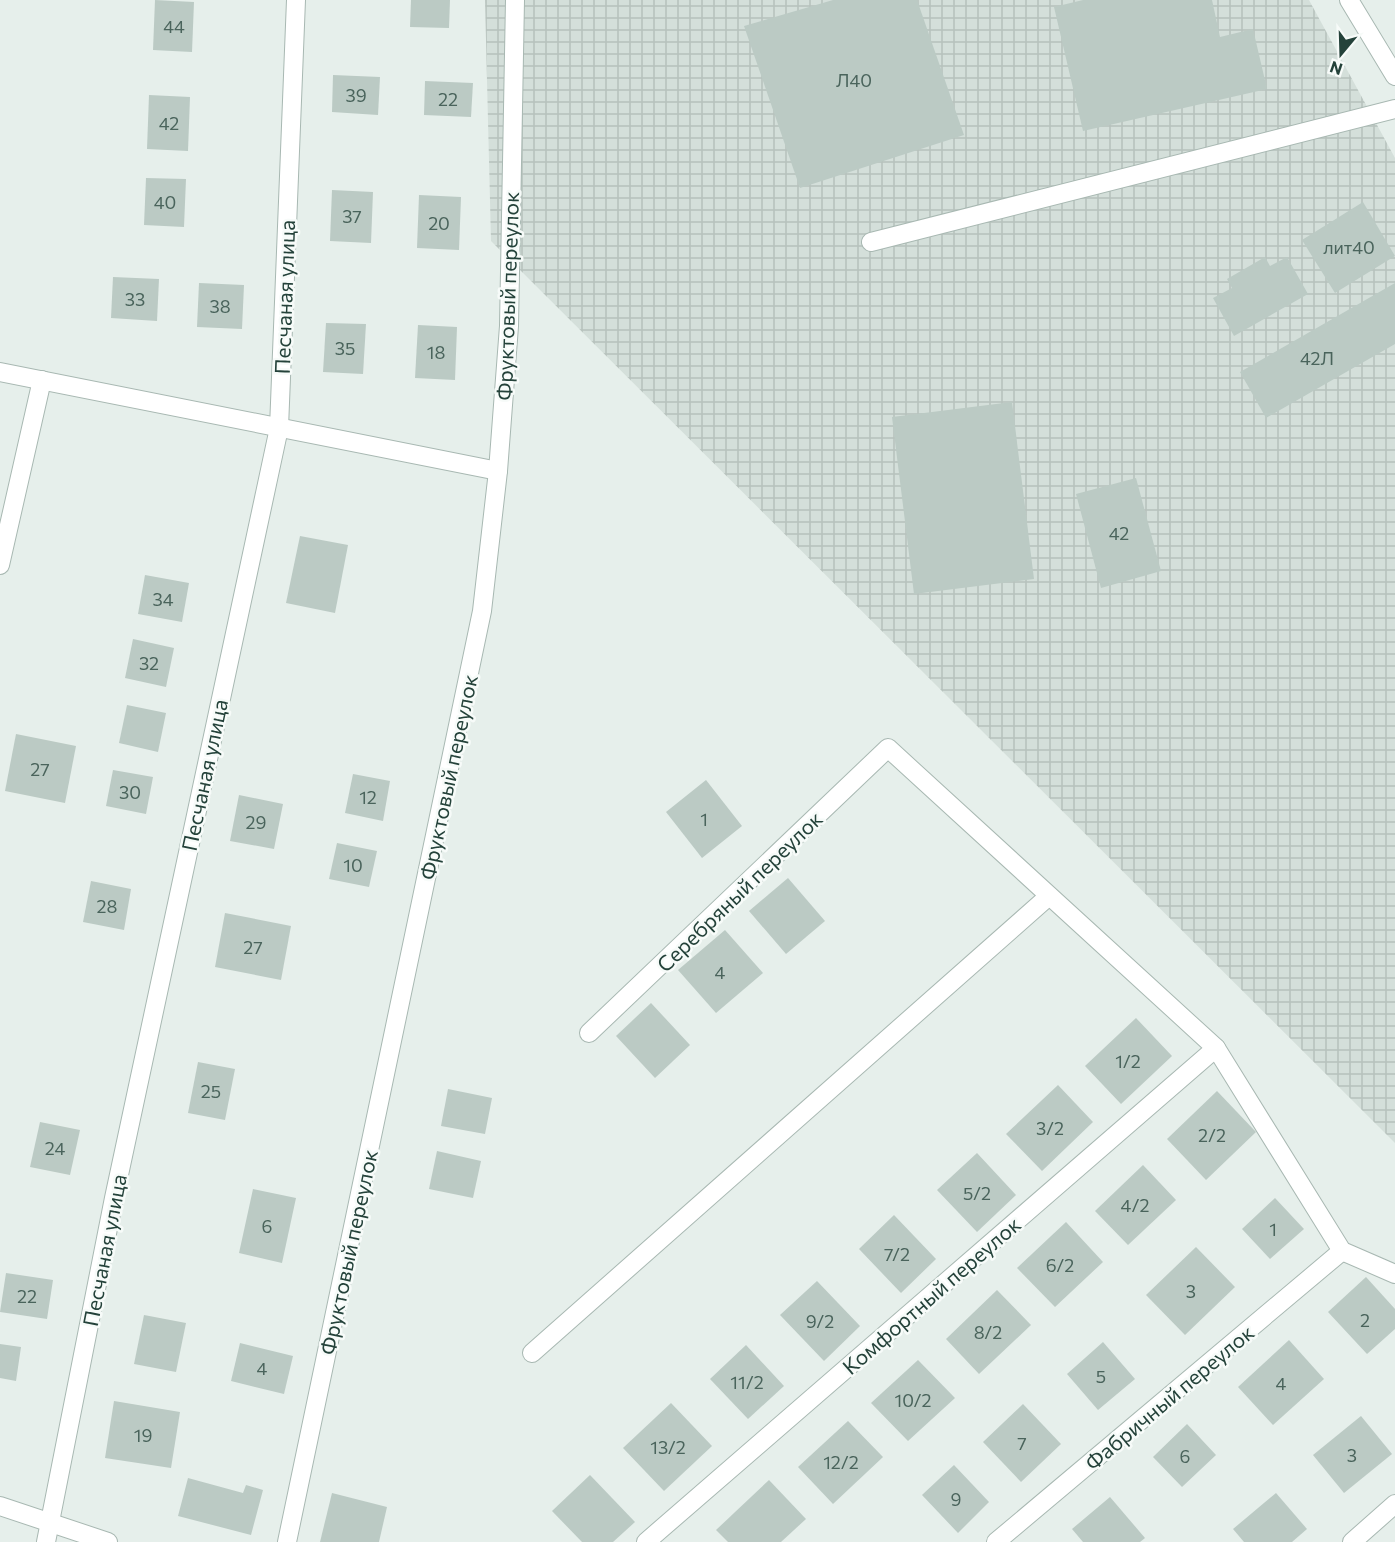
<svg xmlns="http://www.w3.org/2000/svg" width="1395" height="1542" viewBox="0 0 1395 1542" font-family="Commissioner,sans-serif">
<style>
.industrial{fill:url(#industrial-grid)}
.building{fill:#bbcac4}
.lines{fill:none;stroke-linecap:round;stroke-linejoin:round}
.minor-casing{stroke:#a8b8b2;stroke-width:20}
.minor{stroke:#fff;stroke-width:18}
.labels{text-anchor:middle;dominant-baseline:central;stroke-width:5;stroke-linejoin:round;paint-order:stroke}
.number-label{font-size:18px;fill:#4a645c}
.street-label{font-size:21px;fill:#24423a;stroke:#f7fbf9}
</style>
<defs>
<pattern id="industrial-grid" width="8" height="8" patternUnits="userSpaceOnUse" patternTransform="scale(1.5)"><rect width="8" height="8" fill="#d4dfda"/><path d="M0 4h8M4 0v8" fill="none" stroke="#b6c1bc"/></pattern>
</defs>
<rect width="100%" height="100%" fill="#e6efeb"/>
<polygon class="industrial" points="485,0 1309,0 1395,158 1395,1143 491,241"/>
<g class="building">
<polygon points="155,0 194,2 192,52 153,50"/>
<polygon points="411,0 450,0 449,28 410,27"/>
<polygon points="833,0 917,0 964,135 800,188 744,26"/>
<polygon points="1083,0 1212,0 1220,37 1253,29 1267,89 1083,131 1054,7"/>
<polygon points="333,75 380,77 378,115 332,112"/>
<polygon points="425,81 473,83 471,117 424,115"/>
<polygon points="149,95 190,97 188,151 147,149"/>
<polygon points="146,178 186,179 184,227 144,225"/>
<polygon points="332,190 373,192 371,243 330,241"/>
<polygon points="419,195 461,197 459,250 417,248"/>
<polygon points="1363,202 1395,256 1335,293 1302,240"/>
<polygon points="1265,257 1270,266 1287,257 1308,294 1234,336 1213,298 1232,288 1227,279"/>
<polygon points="113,277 159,279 157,321 111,318"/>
<polygon points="199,283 244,285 242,329 197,327"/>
<polygon points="1395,283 1395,344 1266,418 1240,372"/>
<polygon points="326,323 366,324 363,374 323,372"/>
<polygon points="418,325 457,327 455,380 415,378"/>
<polygon points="1012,402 1034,579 914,594 892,417"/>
<polygon points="1136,478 1161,571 1101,588 1076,494"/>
<polygon points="300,536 348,545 335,613 286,603"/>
<polygon points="145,575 189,583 182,622 138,614"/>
<polygon points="133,639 174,648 166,687 125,678"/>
<polygon points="127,705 166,713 158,752 119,743"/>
<polygon points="16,734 76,746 65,803 5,791"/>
<polygon points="113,770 153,777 146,814 106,806"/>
<polygon points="353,774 390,781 383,821 345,813"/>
<polygon points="706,780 742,826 702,858 666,812"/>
<polygon points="239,795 283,804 274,849 230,841"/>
<polygon points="337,843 377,851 369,887 329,879"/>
<polygon points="788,878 825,921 786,954 749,911"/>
<polygon points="91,881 131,889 124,930 83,922"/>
<polygon points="225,913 291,926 281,980 215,967"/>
<polygon points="725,930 763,973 716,1013 678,970"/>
<polygon points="651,1003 690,1045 655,1078 616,1036"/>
<polygon points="1136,1018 1172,1056 1121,1104 1085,1066"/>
<polygon points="198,1062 235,1069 225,1120 188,1113"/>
<polygon points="1058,1085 1093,1122 1042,1171 1006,1134"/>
<polygon points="448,1089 492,1098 485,1134 441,1126"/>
<polygon points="1217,1091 1256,1132 1206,1180 1167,1139"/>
<polygon points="40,1122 80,1130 70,1175 30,1167"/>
<polygon points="437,1151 481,1161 473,1198 429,1189"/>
<polygon points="977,1153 1016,1195 977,1232 937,1190"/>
<polygon points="1143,1165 1176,1200 1128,1245 1095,1211"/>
<polygon points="253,1189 296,1198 282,1263 239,1253"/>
<polygon points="1275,1198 1304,1229 1270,1259 1242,1229"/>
<polygon points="894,1215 936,1259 901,1293 859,1249"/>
<polygon points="1066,1222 1103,1262 1055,1307 1017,1268"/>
<polygon points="1196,1247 1235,1287 1185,1335 1146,1295"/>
<polygon points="6,1273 53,1280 47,1319 0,1312"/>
<polygon points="1366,1277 1395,1309 1395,1329 1367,1354 1328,1312"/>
<polygon points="817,1281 860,1326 824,1361 780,1315"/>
<polygon points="997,1290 1031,1325 979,1374 946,1339"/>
<polygon points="144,1315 186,1323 176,1372 134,1364"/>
<polygon points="1289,1340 1324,1379 1273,1425 1238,1387"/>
<polygon points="1103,1342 1135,1379 1098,1410 1067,1374"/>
<polygon points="240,1343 293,1356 284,1394 231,1381"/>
<polygon points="0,1344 21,1347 16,1381 0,1378"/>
<polygon points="746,1345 784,1386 748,1419 710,1379"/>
<polygon points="918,1360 955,1398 908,1441 871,1403"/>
<polygon points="114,1401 180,1412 171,1468 105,1458"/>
<polygon points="671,1403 712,1446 664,1491 623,1448"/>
<polygon points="1023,1404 1061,1444 1021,1482 983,1442"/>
<polygon points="1361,1416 1392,1454 1344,1493 1313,1455"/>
<polygon points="848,1421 883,1457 833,1504 798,1467"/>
<polygon points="1187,1424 1216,1455 1182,1487 1153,1457"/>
<polygon points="954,1465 989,1502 958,1533 922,1495"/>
<polygon points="590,1475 635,1522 613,1542 582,1542 552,1511"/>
<polygon points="188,1478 243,1493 246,1485 263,1490 251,1535 178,1516"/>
<polygon points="769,1480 806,1519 781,1542 728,1542 716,1530"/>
<polygon points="332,1493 387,1507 379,1542 320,1542"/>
<polygon points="1276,1493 1307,1529 1292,1542 1244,1542 1233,1529"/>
<polygon points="1110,1497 1145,1538 1140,1542 1083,1542 1072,1529"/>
</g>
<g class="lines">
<defs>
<g id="minor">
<polyline points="1349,0 1395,76"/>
<polyline points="871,242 1395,109"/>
<polyline points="0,372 498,471"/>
<polyline points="0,565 42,380"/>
<polyline points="589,1033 888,748 1216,1048 1342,1251 1395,1274"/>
<polyline points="532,1353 1049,896"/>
<polyline points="0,1506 108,1542"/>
<polyline points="46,1542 114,1198 279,428 296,0"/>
<polyline points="287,1542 482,611 498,471 509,326 515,0"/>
<polyline points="646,1542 1216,1048"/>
<polyline points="996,1542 1342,1251"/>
<polyline points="1352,1542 1395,1504"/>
</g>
</defs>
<use href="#minor" class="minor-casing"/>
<use href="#minor" class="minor"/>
</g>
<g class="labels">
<g class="number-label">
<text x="174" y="26">44</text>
<text x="854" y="80">Л40</text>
<text x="356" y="95">39</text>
<text x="448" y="99">22</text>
<text x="169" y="123">42</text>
<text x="165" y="202">40</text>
<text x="352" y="216">37</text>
<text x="439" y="223">20</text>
<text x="1349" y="247">лит40</text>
<text x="135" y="299">33</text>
<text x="220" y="306">38</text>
<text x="345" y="348">35</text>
<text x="436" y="352">18</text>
<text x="1317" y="358">42Л</text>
<text x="1119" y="533">42</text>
<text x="163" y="599">34</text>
<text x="149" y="663">32</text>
<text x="40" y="769">27</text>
<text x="130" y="792">30</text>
<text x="368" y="797">12</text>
<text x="704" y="819">1</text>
<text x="256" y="822">29</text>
<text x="353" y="865">10</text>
<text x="107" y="906">28</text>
<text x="253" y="947">27</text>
<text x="720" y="972">4</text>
<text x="1128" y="1061">1/2</text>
<text x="211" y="1091">25</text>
<text x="1050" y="1128">3/2</text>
<text x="1212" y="1135">2/2</text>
<text x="55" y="1148">24</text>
<text x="977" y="1193">5/2</text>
<text x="1135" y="1205">4/2</text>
<text x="267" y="1226">6</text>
<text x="1273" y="1229">1</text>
<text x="897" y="1254">7/2</text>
<text x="1060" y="1265">6/2</text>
<text x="1191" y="1291">3</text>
<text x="27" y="1296">22</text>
<text x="1365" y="1320">2</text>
<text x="820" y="1321">9/2</text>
<text x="988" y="1332">8/2</text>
<text x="262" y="1368">4</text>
<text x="1101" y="1376">5</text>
<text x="747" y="1382">11/2</text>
<text x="1281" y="1383">4</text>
<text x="913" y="1400">10/2</text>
<text x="143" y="1435">19</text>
<text x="1022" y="1443">7</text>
<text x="668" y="1447">13/2</text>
<text x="1352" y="1455">3</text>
<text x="1185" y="1456">6</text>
<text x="841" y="1462">12/2</text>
<text x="956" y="1499">9</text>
</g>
<g class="street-label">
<text transform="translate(507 296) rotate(-88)">Фруктовый переулок</text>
<text transform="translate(284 297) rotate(-88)">Песчаная улица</text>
<text transform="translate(204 775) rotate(-78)">Песчаная улица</text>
<text transform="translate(448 777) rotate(-78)">Фруктовый переулок</text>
<text transform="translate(739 891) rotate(-44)">Серебряный переулок</text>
<text transform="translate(104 1250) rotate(-79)">Песчаная улица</text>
<text transform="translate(348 1252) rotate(-78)">Фруктовый переулок</text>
<text transform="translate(931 1295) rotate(-41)">Комфортный переулок</text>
<text transform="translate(1169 1397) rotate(-40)">Фабричный переулок</text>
</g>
</g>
<g transform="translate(1341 54) rotate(199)" stroke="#f7fbf9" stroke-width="4.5" paint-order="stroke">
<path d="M0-4.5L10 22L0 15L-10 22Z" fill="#24423a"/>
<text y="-9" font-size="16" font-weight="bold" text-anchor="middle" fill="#24423a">N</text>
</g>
</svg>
